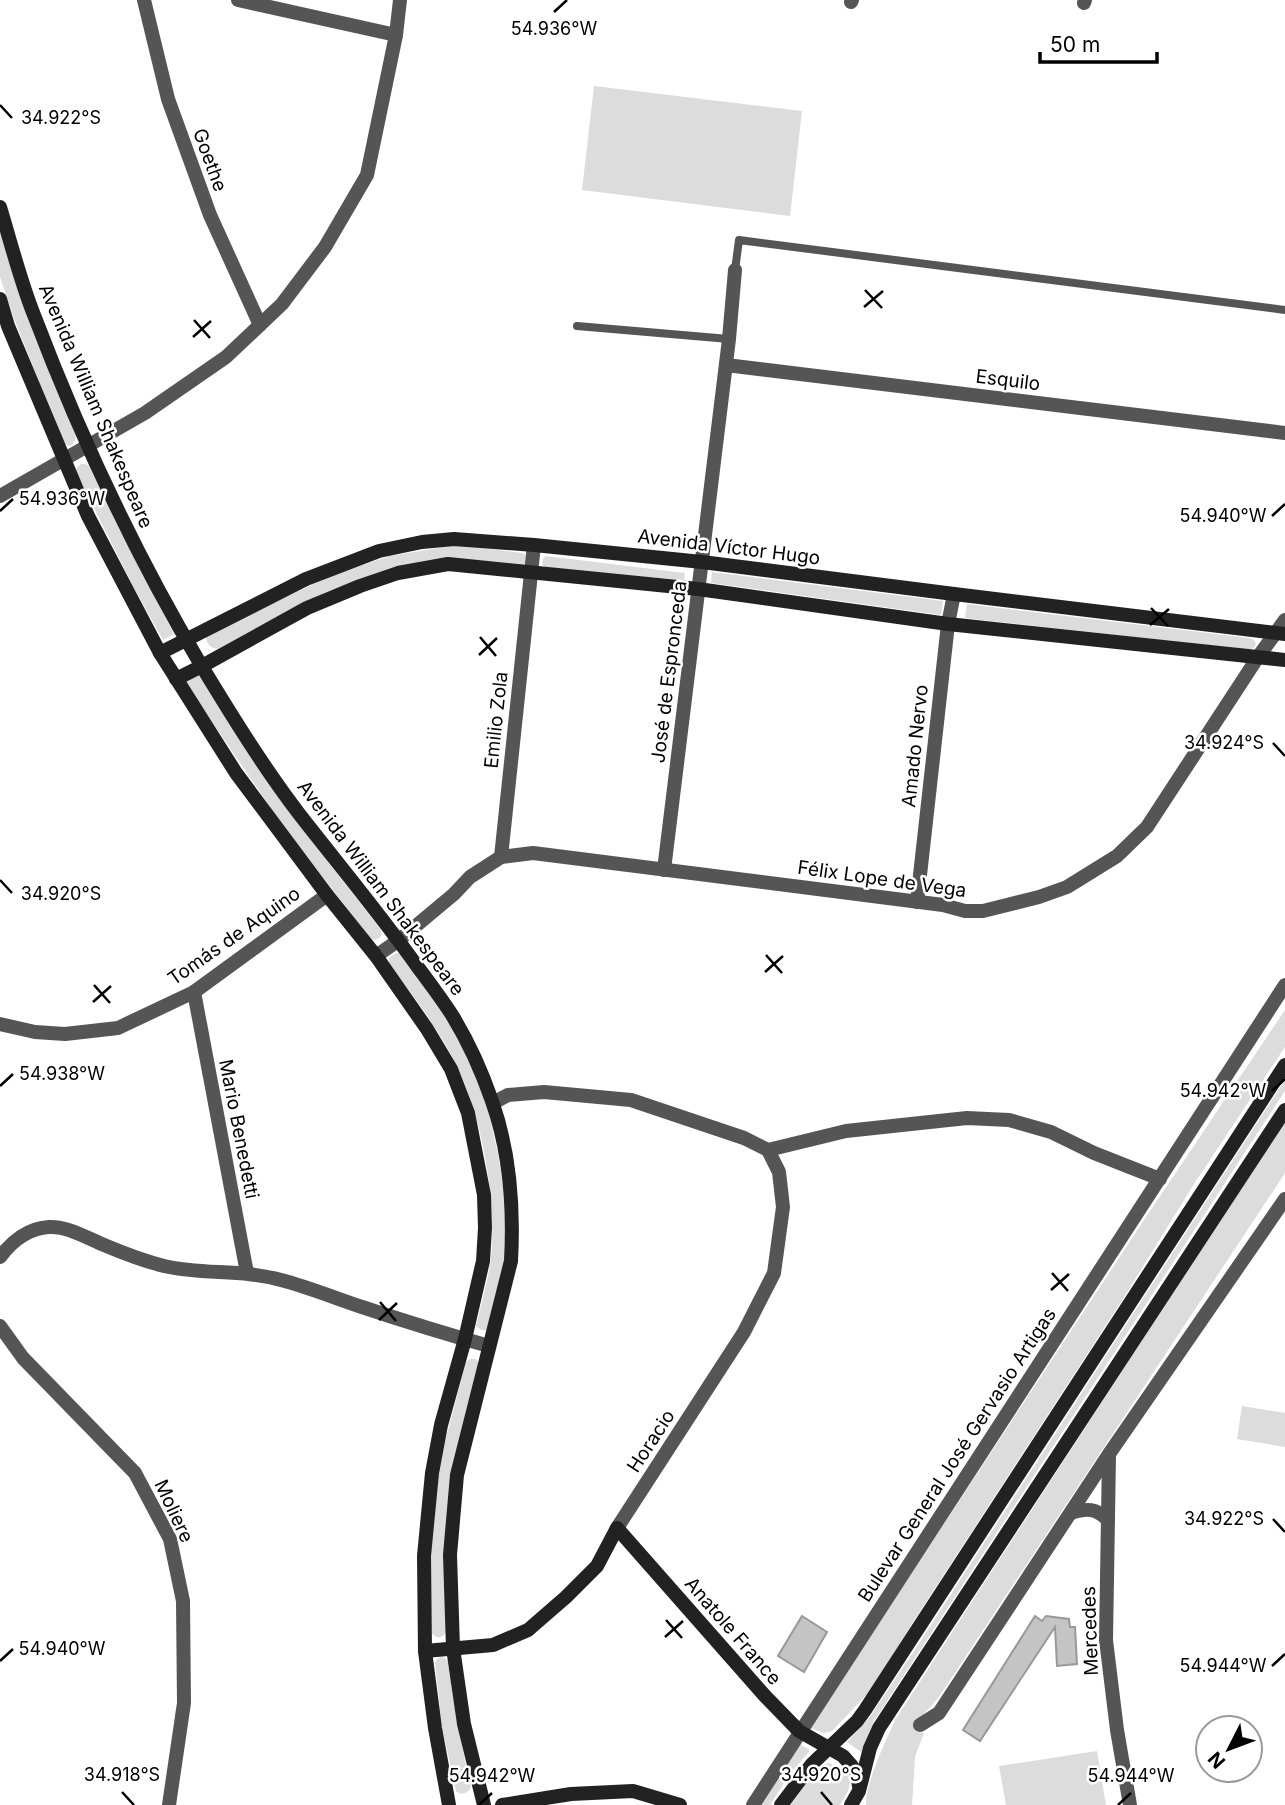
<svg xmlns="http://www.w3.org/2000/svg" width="1285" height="1805" viewBox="0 0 1285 1805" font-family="Inter,sans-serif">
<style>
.green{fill:#dcdcdc}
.building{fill:#c4c4c4;stroke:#999;stroke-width:2}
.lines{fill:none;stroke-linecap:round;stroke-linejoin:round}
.lane{stroke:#555;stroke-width:8}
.street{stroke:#555;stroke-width:14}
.secondary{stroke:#222;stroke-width:14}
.ticks{fill:none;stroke:#000;stroke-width:2.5}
.labels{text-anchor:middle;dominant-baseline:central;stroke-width:5;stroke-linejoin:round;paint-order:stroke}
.street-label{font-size:19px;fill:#000;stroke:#fff}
.ticks-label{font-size:18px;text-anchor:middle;fill:#000;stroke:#fff;stroke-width:5;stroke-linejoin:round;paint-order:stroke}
</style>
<rect width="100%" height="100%" fill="#fff"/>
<g class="green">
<polygon points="594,86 802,111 790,216 582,190"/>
<path d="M0,230l27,85 49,121c-1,6 -2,8 -8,10l-5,-4 -48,-121 -15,-44z"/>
<polygon points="81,464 85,464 89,466 118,527 174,634 163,640 133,586 76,472 77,467"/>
<path d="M456,545l67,8 3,3v8l-4,2 -66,-7 -96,20 -34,13 -108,57c-8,-1 -10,-4 -12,-11l4,-5 110,-52 34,-13 36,-12z"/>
<polygon points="546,556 685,573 684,580 545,569 542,563 543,559"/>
<polygon points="712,572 943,601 941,615 711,583"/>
<polygon points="967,604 1250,638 1254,640 1256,644 1254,648 1249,650 965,618"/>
<polygon points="198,674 290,813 381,930 382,935 378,939 374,940 370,938 281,823 185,682"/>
<path d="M396,953l5,1 45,65 24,41 17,44 11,51 7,44v62l-16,68c-5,3 -9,1 -13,-3 5,-22 12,-45 15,-68 6,-57 -9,-141 -34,-192 -18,-37 -44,-70 -68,-103v-5z"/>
<polygon points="1285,1010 1285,1047 1196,1181 1119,1305 915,1619 871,1690 832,1731 824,1733 810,1728 1138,1229"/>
<polygon points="1285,1080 1285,1091 874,1721 861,1752 847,1742 869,1718 916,1648"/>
<path d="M1285,1121v52l-346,524 -26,29 4,6 7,1 -9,24 -3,48h-46c-1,-22 20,-64 29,-85z"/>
<path d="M470,1359h5l4,3 -28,112 -5,158c-4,7 -9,7 -14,1l-3,-74 8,-87 29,-110z"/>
<polygon points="1242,1406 1285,1413 1285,1447 1237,1439"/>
<path d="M441,1657l4,1 3,4 9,62 14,63c-4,7 -9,9 -15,4l-14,-64 -7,-64 2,-4z"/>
<polygon points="799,1744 809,1749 809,1752 792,1771 770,1805 755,1805"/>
<polygon points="1097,1751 1106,1805 1006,1805 999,1766"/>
<polygon points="829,1763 843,1769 851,1778 848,1791 840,1805 789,1805 819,1767"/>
</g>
<g class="building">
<polygon points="802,1616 827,1632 804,1672 778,1656"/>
<polygon points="1035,1616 1042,1621 1046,1616 1069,1619 1070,1627 1075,1627 1077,1664 1057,1666 1055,1627 980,1741 963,1730"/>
</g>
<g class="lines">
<g class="lane">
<polyline points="735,270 739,240 1285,310"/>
<polyline points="577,326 729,339"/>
</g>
<g class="street">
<polyline points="144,0 168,99 210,215 260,325"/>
<polyline points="238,0 396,35"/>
<polyline points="851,2 852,0"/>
<polyline points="1084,3 1085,0"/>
<polyline points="726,365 1285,433"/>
<polyline points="0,496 145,413 226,357 282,304 325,247 367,175 396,35 400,0"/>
<polyline points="501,857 534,545"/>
<polyline points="664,870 729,339 735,270"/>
<polyline points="917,902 948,624 954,594"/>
<polyline points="376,956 399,940 454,894 470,877 501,857 533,853 943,905 965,911 983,911 1039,897 1067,887 1117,856 1147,827 1258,657 1285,620"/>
<polyline points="194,992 247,1273"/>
<polyline points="0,1024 35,1032 65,1034 118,1028 194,992 327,895"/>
<polyline points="493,1103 508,1095 544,1092 631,1100 744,1138 768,1150 846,1131 967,1118 1009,1120 1051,1132 1094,1153 1160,1179"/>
<path d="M0,1257c12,-16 29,-29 49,-30 19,-1 38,11 55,18 19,8 40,16 60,21 39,9 78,3 117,14 27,7 54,18 81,27 42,14 84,27 127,39"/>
<polyline points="0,1326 23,1358 135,1473 170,1539 183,1601 184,1703 169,1805"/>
<polyline points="1109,1455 1106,1640 1117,1730 1130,1805"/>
<path d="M1071,1513c16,-5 25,-5 37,7"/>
<polyline points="617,1528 744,1332 774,1273 783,1207 779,1172 768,1150"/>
<polyline points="920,1725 939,1713 1109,1454 1285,1199"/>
<polyline points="753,1805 1285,985"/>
</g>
<g class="secondary">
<path d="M0,207c11,36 20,73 34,108 46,121 101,239 167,350 31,51 63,103 99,150 39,50 80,99 117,151 12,16 24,32 35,49 16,26 30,57 40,86 18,51 22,106 19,160l-54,214 -7,80 3,93 11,76 20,81"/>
<polyline points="0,299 8,326 88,516 160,653 236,773 327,895 376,956 427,1029 451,1069 468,1113 484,1195 485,1228 483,1261 465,1339 441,1425 432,1473 424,1556 425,1651 435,1728 449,1805"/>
<polyline points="160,653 306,579 379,551 422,542 454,539 534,545 702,562 954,594 1285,634"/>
<polyline points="176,679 202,666 307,608 360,586 398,573 448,564 698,589 948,624 1285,660"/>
<polyline points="425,1651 493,1645 528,1630 566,1597 597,1566 617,1528 765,1696 799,1731 843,1756 851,1765 857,1774 859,1786"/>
<polyline points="502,1805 571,1794 633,1791 680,1805"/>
<polyline points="781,1805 812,1764 857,1721 865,1710 1285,1065"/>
<polyline points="851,1805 859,1791 870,1748 879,1728 1285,1110"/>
</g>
</g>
<path class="ticks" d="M554,12l13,-12M0,105l12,13M865,290l17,18M864,307l19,-16M194,320l16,18M193,337l18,-16M0,511l13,-12M1272,516l13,-12M1151,608l17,18M1150,625l19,-16M480,637l16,19M479,655l18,-17M1273,743l12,13M0,880l12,13M766,955l16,18M765,972l18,-16M94,985l16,18M93,1002l18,-16M0,1086l13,-12M1272,1091l13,-12M1052,1273l16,18M1051,1290l18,-16M380,1302l16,19M379,1320l18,-17M1273,1519l12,13M666,1620l16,18M665,1637l18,-16M0,1661l13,-12M1272,1666l13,-12M122,1792l12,13M821,1792l11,13M479,1805l13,-12M1118,1805l13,-12"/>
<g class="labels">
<g class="street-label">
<text transform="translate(210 160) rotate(70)">Goethe</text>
<text transform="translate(1008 380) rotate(7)">Esquilo</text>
<text transform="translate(96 406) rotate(67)">Avenida William Shakespeare</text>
<text transform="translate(729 547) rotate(7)">Avenida Víctor Hugo</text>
<text transform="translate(669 672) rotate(-83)">José de Espronceda</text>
<text transform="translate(496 720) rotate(-84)">Emilio Zola</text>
<text transform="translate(915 746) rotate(-84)">Amado Nervo</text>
<text transform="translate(882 879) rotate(8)">Félix Lope de Vega</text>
<text transform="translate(381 888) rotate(53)">Avenida William Shakespeare</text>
<text transform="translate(234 936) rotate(-35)">Tomás de Aquino</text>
<text transform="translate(239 1129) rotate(79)">Mario Benedetti</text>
<text transform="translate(651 1441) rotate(-57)">Horacio</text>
<text transform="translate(957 1455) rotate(-57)">Bulevar General José Gervasio Artigas</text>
<text transform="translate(174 1511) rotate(65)">Moliere</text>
<text transform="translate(733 1631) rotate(49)">Anatole France</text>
<text transform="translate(1090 1631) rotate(-92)">Mercedes</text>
</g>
</g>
<g class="ticks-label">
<text x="554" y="35">54.936°W</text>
<text x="61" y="124">34.922°S</text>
<text x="62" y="505">54.936°W</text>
<text x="1223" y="522">54.940°W</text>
<text x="1224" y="749">34.924°S</text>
<text x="61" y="900">34.920°S</text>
<text x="62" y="1080">54.938°W</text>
<text x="1223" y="1097">54.942°W</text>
<text x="1224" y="1525">34.922°S</text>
<text x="62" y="1655">54.940°W</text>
<text x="1223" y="1672">54.944°W</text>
<text x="122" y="1781">34.918°S</text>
<text x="821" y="1781">34.920°S</text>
<text x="492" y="1782">54.942°W</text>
<text x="1131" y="1782">54.944°W</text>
</g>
<g transform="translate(1229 1749) rotate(228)"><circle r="33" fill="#ffffff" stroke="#999999" stroke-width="2"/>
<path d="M0-5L12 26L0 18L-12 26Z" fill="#000000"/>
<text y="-10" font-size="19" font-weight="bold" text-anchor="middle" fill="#000000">N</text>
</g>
<path d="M1040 52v10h117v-10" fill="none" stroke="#000000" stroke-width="3.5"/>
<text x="1050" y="52" font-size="21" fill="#000000" stroke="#ffffff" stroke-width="5" paint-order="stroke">50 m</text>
</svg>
